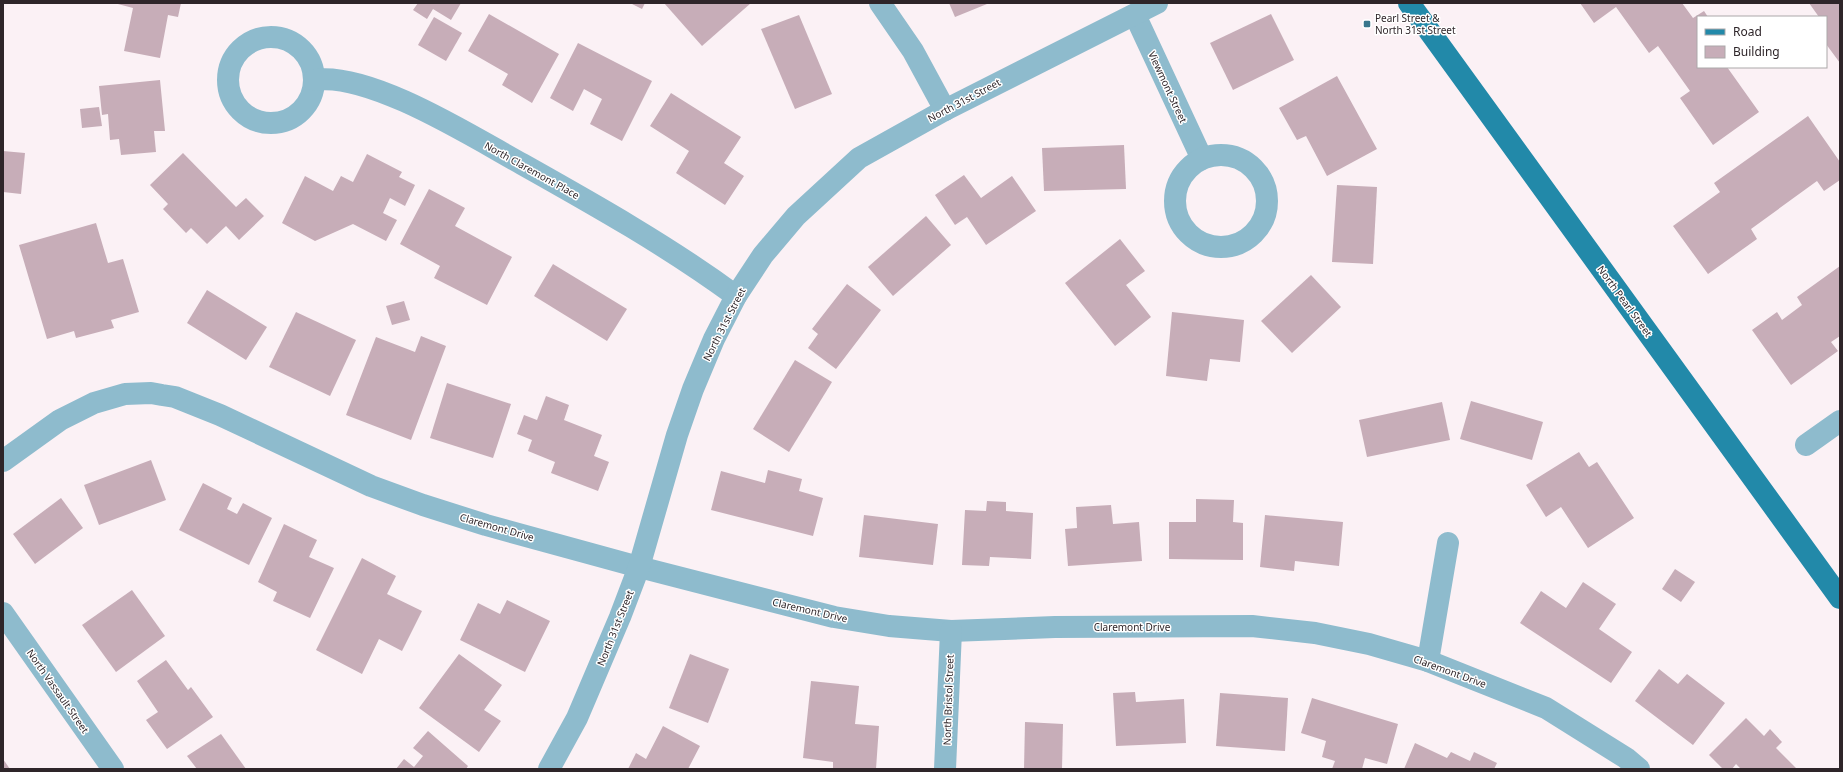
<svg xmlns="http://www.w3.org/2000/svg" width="1843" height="772" viewBox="0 0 1843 772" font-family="'Noto Sans',sans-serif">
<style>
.building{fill:#c7adb8}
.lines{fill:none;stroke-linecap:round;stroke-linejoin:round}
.minor{stroke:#8ebbcd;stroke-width:22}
.major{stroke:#2289a9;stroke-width:22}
.poi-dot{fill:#39778d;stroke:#fff;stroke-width:1.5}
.labels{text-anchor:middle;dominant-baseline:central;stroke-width:3;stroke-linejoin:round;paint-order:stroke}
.poi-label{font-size:10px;fill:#2e2529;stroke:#fff;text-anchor:start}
.street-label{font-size:10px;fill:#2e2529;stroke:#fff}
</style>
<rect width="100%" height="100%" fill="#fbf1f5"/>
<g class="building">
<polygon points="114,3 181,3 178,17 168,15 160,58 124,51 133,8"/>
<polygon points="418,3 461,3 451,20 433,9 427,19 413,10"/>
<polygon points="630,3 645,3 642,9"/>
<polygon points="664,3 751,3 702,46"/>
<polygon points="949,3 987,3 987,4 955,17"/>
<polygon points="1580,3 1682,3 1693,18 1704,11 1708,17 1698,17 1698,67 1727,67 1759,112 1713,145 1680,98 1690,91 1658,46 1649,53 1616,7 1594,23"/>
<polygon points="1809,3 1840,3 1840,63 1826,44 1826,17 1819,17"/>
<polygon points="489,14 559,54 532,103 502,85 508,74 468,51"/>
<polygon points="1271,14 1294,60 1233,90 1210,43"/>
<polygon points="799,15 832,94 795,109 761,29"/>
<polygon points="434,17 462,33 446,61 418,45"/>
<polygon points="578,43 652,81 622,141 590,124 602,99 584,89 573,111 550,98"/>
<polygon points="1337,76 1377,149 1327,176 1306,136 1297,140 1279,108"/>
<polygon points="160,80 165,131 154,131 156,152 121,155 119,139 110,140 108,114 102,115 99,86"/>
<polygon points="671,93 741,137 724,163 744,176 725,205 676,173 689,151 650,126"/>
<polygon points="99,107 102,126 82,128 80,109"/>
<polygon points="1808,116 1840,162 1840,180 1824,191 1817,181 1751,229 1757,239 1708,274 1673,226 1720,192 1714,183"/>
<polygon points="1124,145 1126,189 1044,191 1042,148"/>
<polygon points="3,151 25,153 21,194 3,192"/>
<polygon points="183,153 236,207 246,198 264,216 239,240 226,226 207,244 191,228 186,233 163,209 168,204 150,185"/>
<polygon points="367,154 402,172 399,177 415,185 405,206 390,198 383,213 397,220 386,241 353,224 315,241 282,223 305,176 333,191 341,176 353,182"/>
<polygon points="964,175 981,198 1012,176 1036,211 986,245 967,217 955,225 935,195"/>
<polygon points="1337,185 1377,187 1373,264 1332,262"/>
<polygon points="429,189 465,208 455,226 512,257 487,305 434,278 440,266 400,244"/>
<polygon points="926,216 951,245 893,296 868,267"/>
<polygon points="96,223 108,263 123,259 139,312 111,320 114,328 76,338 74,331 47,339 19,245"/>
<polygon points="1120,239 1145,271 1126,285 1151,317 1115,346 1065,283"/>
<polygon points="553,264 627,309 607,341 534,296"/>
<polygon points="1840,266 1840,336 1831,342 1838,351 1791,385 1752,330 1777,312 1782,320 1802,305 1797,297"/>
<polygon points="1311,275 1341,307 1292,353 1261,321"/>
<polygon points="847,284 881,310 836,369 808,348 818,334 812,329"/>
<polygon points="207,290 267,327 246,360 187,323"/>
<polygon points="404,301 410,320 392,325 386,306"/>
<polygon points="296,312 356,340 330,396 269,367"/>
<polygon points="1172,312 1244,320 1240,362 1210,359 1207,381 1166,376"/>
<polygon points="421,336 446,346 411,440 346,415 376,337 415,352"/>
<polygon points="795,360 832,382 789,452 753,429"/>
<polygon points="447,383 511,404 493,458 430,438"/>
<polygon points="546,396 569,405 564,420 602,435 594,456 609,462 598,491 551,473 555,462 528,451 532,440 517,434 524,415 537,420"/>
<polygon points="1471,401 1543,422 1532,460 1460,439"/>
<polygon points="1442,402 1450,440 1367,457 1359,420"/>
<polygon points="1579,452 1589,467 1597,462 1634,518 1588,548 1561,507 1546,517 1526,485"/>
<polygon points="151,460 166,500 99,525 84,485"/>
<polygon points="768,470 802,479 799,491 823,498 813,536 711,510 721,471 765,483"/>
<polygon points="203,483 232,498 227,509 237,514 243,503 272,518 249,565 179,530"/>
<polygon points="61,498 83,528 35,564 13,534"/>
<polygon points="1196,499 1234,500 1233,522 1243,523 1243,560 1169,559 1169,522 1196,522"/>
<polygon points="987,501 1006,502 1006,511 1033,513 1031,559 990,557 989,566 962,565 965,510 986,511"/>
<polygon points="1111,505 1113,524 1139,522 1142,561 1068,566 1065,529 1077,528 1076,507"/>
<polygon points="864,515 938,524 933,565 859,557"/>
<polygon points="1265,515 1343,522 1339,566 1295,561 1294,571 1260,567"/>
<polygon points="284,524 317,540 309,557 334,568 310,618 273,601 277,592 258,582"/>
<polygon points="362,558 396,576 387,594 422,611 402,651 379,639 362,674 316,650"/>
<polygon points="1675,569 1695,582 1681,602 1662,589"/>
<polygon points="1583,582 1616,604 1599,629 1632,652 1611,683 1520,623 1541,591 1566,608"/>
<polygon points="132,590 165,636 116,672 82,625"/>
<polygon points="507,600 550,621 525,672 460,640 478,603 500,614"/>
<polygon points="459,654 502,685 484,710 501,721 479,752 419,708"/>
<polygon points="690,654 729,669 708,723 669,708"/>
<polygon points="166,660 188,690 191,687 213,717 167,749 146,720 158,712 137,681"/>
<polygon points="1659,669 1678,684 1687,674 1725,703 1693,745 1635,701"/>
<polygon points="811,681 859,686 855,724 879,726 876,769 833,769 833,762 803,758"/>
<polygon points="1135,692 1136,702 1184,699 1186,743 1116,746 1113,693"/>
<polygon points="1220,693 1288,698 1285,751 1216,746"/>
<polygon points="1312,698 1398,724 1387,764 1365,758 1362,769 1332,769 1335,761 1322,757 1326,741 1301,733"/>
<polygon points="1746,718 1764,736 1770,729 1782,742 1776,748 1797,769 1741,769 1736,764 1732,769 1723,769 1709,755"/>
<polygon points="1025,722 1063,724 1062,769 1024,769"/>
<polygon points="663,726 700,746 688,769 628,769 636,753 646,759"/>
<polygon points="428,731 468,766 466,769 396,769 404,759 414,767 423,756 413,748"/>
<polygon points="221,734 246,769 197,769 187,756"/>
<polygon points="1415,743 1447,758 1451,752 1470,761 1474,752 1497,763 1494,769 1404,769"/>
<polygon points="3,759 10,769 3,769"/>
</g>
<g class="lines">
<g class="minor">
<polyline points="880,3 913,51 945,110"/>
<polyline points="1135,15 1202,159"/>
<circle cx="271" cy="80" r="43"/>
<path d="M314,80c55,-9 159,57 208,84 73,41 146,82 214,132"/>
<circle cx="1221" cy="201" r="46"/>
<polyline points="1806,445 1840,421"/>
<polyline points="3,461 60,420 94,403 125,394 151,393 162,395 175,397 220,415 371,486 423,505 486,525 639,567 834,617 889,626 951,631 1055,627 1252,626 1315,633 1369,644 1428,661 1546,708 1626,758 1639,769"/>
<polyline points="3,613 113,769"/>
<polyline points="1428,661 1448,543"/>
<polyline points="549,769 577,718 620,617 639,567 677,435 693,389 714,339 736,296 763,255 796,216 859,158 945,110 1157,3"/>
<polyline points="945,769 951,631"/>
</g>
<polyline class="major" points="1409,3 1840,598"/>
</g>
<rect class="poi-dot" x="1363" y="20" width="8" height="8" rx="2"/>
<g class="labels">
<g class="poi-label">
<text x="1375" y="18">Pearl Street &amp;<tspan x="1375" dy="12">North 31st Street</tspan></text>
</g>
<g class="street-label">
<text transform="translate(1168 87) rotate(65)">Viewmont Street</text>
<text transform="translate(964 100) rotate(-28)">North 31st Street</text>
<text transform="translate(532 170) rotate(29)">North Claremont Place</text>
<text transform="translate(1625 301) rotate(54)">North Pearl Street</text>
<text transform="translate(724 324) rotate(-63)">North 31st Street</text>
<text transform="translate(497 527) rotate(16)">Claremont Drive</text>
<text transform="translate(810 610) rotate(13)">Claremont Drive</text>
<text x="1132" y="627">Claremont Drive</text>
<text transform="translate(615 628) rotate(-68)">North 31st Street</text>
<text transform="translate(1450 671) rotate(20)">Claremont Drive</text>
<text transform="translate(58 691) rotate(55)">North Vassault Street</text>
<text transform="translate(948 700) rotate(-88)">North Bristol Street</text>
</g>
</g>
<rect width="1843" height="772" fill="none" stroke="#2e2529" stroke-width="8"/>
<rect x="1697" y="16" width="130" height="52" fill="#ffffff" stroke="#aba8a9"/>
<rect x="1705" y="29" width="20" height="6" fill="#2289a9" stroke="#aba8a9"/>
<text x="1733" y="36" font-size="12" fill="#2e2529">Road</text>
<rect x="1705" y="46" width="20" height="12" fill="#c7adb8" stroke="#aba8a9"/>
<text x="1733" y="56" font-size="12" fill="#2e2529">Building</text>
</svg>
